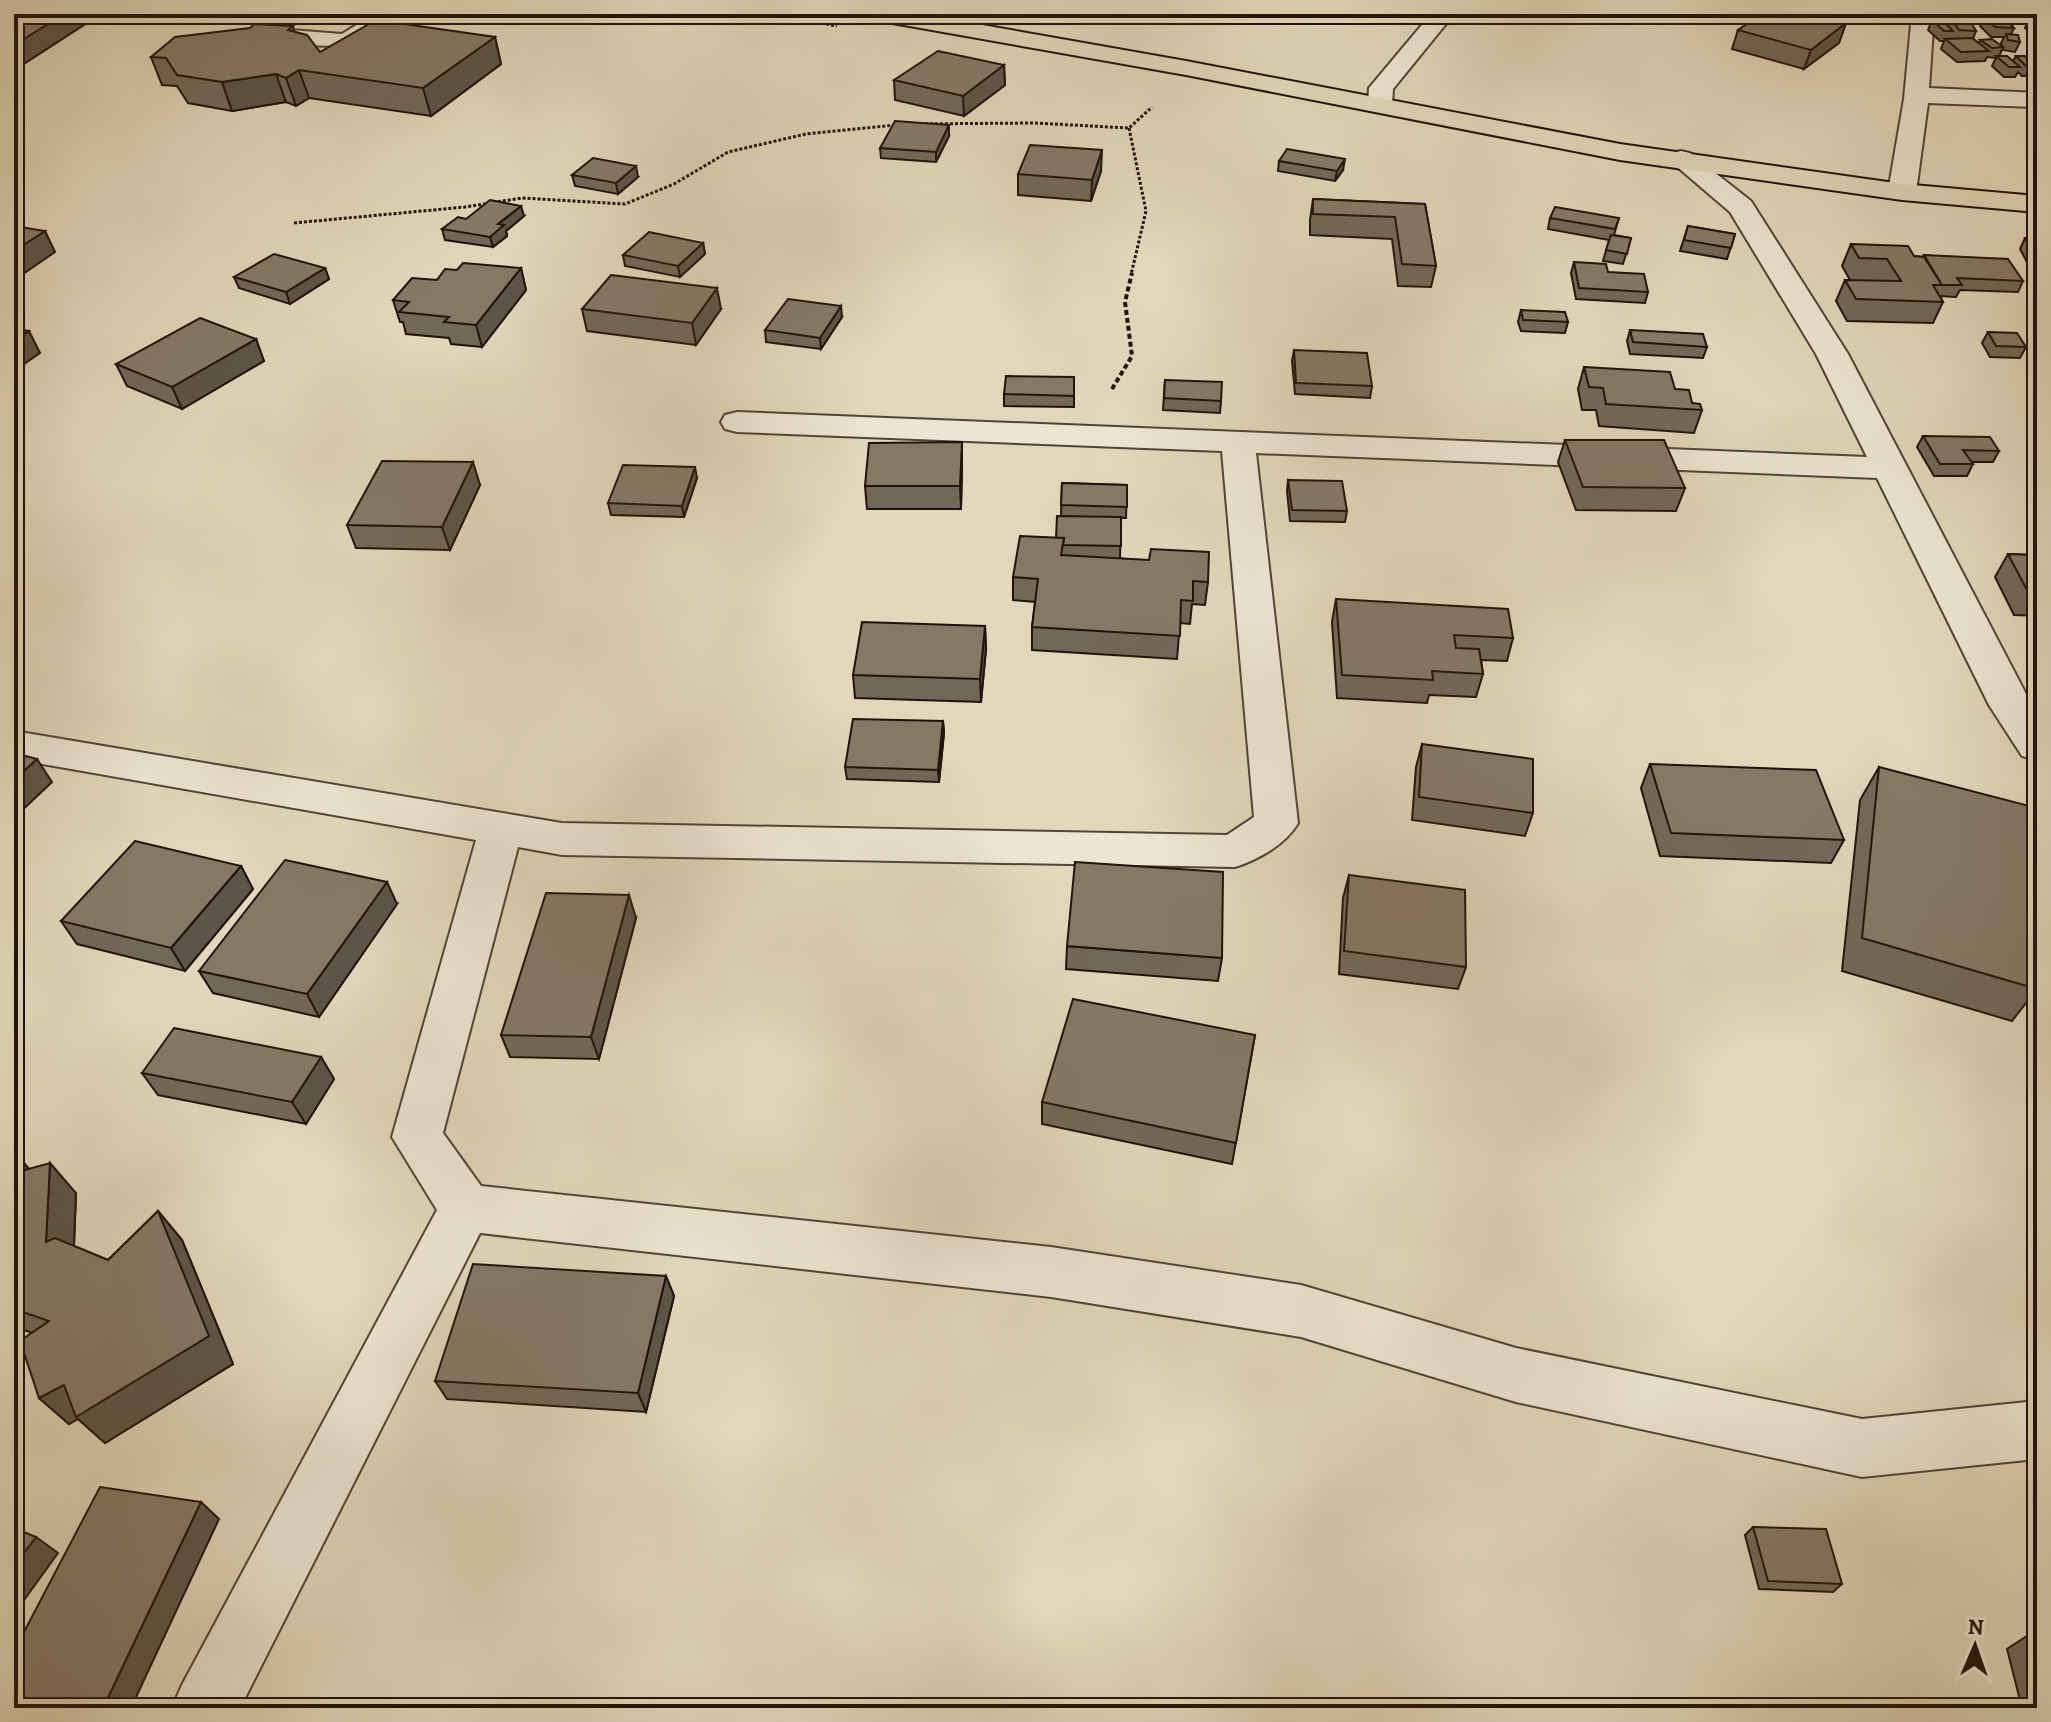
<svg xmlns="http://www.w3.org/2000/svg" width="2051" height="1722" viewBox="0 0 2051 1722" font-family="Alegreya,serif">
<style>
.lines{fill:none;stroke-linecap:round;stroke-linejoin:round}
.minor-casing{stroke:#514436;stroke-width:4}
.major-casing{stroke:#21130a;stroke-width:4}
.path-far1{stroke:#21130a;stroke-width:3;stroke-dasharray:3 2;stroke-linecap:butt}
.path{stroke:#21130a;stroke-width:4;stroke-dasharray:5 3;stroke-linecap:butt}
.minor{fill:#ece5d2;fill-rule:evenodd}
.major{fill:#e1d7ba;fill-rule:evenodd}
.wall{fill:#726858;stroke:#21130a;stroke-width:2}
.shaded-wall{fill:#5d5547;stroke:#21130a;stroke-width:2}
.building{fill:#857966;stroke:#21130a;stroke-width:2}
</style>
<rect width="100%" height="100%" fill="#e1d7ba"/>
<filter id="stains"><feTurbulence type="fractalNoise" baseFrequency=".0025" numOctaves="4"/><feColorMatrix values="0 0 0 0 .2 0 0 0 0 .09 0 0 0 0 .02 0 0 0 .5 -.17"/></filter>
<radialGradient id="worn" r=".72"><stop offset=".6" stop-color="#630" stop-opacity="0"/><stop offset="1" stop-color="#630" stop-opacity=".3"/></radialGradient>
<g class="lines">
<defs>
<g id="minor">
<path d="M374,14h26c-29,40 -75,32 -118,29 -13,-1 -26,3 -38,0l-4,-5 4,-5 34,-4 64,5z"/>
<polygon points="1431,14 1454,14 1393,89 1392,104 1389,109 1371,109 1368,104 1369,88"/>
<polygon points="1912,14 1934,14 1929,88 2037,93 2037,107 1928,103 1916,192 1912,198 1892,198 1888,192 1904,99"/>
<path d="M1681,151l9,2 61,48 97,153 189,361v45l-15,-4 -33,-51 -112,-227 -621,-25 42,370c-12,21 -40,37 -63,44l-673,-12 -44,-8 -75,286 38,53 570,61 250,38 215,63 346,71 175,-18v58l-175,18 -346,-75 -215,-65 -250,-40 -571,-64 -240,475h-68l10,-23 255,-475 -45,-73 84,-297 -462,-81v-28l548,92 665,12 27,-18 -32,-366 -485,-19 -12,-3 -4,-7 4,-7 12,-3 1130,45 -51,-103 -86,-142 -62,-53 4,-6z"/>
</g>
<polygon id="major" points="870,14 920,14 1186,61 1620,144 1902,184 2037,196 2037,212 1902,200 1620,160 1186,75 881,21 873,19"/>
</defs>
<use href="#minor" class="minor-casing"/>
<use href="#major" class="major-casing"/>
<g class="path-far1">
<polyline points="767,14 837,26"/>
<polyline points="910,124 1034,123 1129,128 1152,107"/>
<polyline points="1129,128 1146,211 1131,275"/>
<polyline points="294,223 465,207 522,198 625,204 674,184 728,152 806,134 896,125"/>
</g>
<polyline class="path" points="1112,389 1132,356 1125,302 1132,273"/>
<use href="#minor" class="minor"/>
<use href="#major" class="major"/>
</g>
<g class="wall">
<polygon points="14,14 95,14 96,17 22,65 14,64"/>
<polygon points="1762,14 1820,14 1819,17 1846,23 1839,43 1804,69 1732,49 1738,30"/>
<polygon points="1978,14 2031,14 2027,22 2008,21 2014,28 2011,34 2020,42 2015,52 2003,50 2003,48 1999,56 2013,61 2016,56 2035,66 2030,76 2022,76 2018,72 2015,77 2004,77 1992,66 1996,58 1987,57 1985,61 1957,62 1941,49 1944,41 1940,41 1928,30 1932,20 1948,26 1951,18 1976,31 1973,39 1979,43 1980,40 2002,47 2001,43 2004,37 1991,37 1980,26 1983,20 1981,19"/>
<polygon points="2032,14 2037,14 2037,38 2025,28"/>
<polygon points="293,26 294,31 320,52 495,37 501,64 431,116 309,98 296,106 286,102 232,111 188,103 177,86 162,85 151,57"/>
<polygon points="1004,65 1005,85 964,116 895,100 894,80"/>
<polygon points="949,136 936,162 881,158 880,148"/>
<polygon points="1279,161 1343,170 1335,181 1278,171"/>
<polygon points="1101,171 1091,201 1018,195 1018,174"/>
<polygon points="572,175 638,177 618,194 575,186"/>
<polygon points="1313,199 1425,204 1436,266 1431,287 1398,286 1392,239 1310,235 1310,220"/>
<polygon points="524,216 506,231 507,236 493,247 445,240 442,229 466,219"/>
<polygon points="1550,218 1619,218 1614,235 1631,238 1623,264 1603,261 1609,240 1548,229"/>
<polygon points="1688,226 1735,234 1727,259 1680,251"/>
<polygon points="2025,238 2037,239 2037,266 2029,266 2020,249"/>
<polygon points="703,243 705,254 680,277 625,266 623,255"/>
<polygon points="1851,244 1914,256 1923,257 1924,255 2023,281 2018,292 1960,290 1956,297 1940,296 1943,302 1933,323 1847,321 1836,301 1845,280 1850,280 1842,266"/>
<polygon points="1574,262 1608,272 1648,292 1645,303 1576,299 1571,273"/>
<polygon points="325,268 329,279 290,304 239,288 234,277"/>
<polygon points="521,268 526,290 482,347 451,344 449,338 406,334 403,322 400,322 393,300 457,270"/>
<polygon points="582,309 721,309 696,345 587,331"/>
<polygon points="1521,310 1568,322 1565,333 1521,331 1518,322"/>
<polygon points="842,317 821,349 766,342 765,330"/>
<polygon points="1630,330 1707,347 1703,358 1630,354 1627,341"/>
<polygon points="1988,332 2026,347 2020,358 1990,357 1982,343"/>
<polygon points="256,339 264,361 182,409 127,386 116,364"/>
<polygon points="1294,350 1372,386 1370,398 1295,394 1292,361"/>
<polygon points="1584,367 1675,389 1702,410 1694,433 1599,426 1596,410 1582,410 1578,389"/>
<polygon points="1074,377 1074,407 1004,406 1004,394"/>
<polygon points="1165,380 1221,401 1220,413 1163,410"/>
<polygon points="1923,436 1999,451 1993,462 1971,462 1973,464 1967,476 1934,476 1917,447"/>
<polygon points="1565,440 1685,488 1676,511 1576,510 1558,462"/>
<polygon points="962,465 961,509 867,509 865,486"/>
<polygon points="697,478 684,517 611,515 608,503"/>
<polygon points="1288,480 1347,511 1345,522 1290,521 1287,491"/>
<polygon points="1062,483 1127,485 1126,518 1121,518 1120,558 1208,582 1205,605 1192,604 1190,624 1180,623 1177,659 1032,650 1032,627 1035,602 1013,600 1013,577 1056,538 1061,516"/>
<polygon points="480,485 450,550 356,548 347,525"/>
<polygon points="2008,554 2037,555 2037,616 2014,615 1995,577"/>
<polygon points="1336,599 1513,638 1507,661 1481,660 1483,674 1476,697 1429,695 1427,703 1337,698 1332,622"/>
<polygon points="985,626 986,649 981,702 855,698 853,675"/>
<polygon points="943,721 944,733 939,782 847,779 845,767"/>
<polygon points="1422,744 1533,813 1525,836 1412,820 1416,767"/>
<polygon points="1650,764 1844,840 1831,863 1660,856 1641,788"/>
<polygon points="1879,767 2037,989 2012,1021 1842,971 1860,800"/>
<polygon points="241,866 253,889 185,971 77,944 61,921"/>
<polygon points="1349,875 1466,967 1458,989 1339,974 1343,898"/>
<polygon points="397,904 319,1017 213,993 199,971"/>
<polygon points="636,918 599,1059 510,1057 501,1035"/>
<polygon points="1067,946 1222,958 1218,981 1066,969"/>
<polygon points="1255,1035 1232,1164 1042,1124 1042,1102"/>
<polygon points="321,1057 334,1079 306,1124 158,1095 142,1073"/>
<polygon points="14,1152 29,1169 76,1193 74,1246 108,1260 158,1211 182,1240 233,1364 105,1443 78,1419 69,1424 39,1398 32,1333 14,1326"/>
<polygon points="666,1276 674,1296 646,1412 447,1399 435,1381"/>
<polygon points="1753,1527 1842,1584 1833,1592 1759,1589 1745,1535"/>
<polygon points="2030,1634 2037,1635 2037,1708 2022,1708 2007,1649"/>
</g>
<g class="shaded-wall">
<polygon points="14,14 25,14 14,20"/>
<polygon points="64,14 95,14 96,17 22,65 14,48 14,45"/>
<polygon points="1846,23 1839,43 1804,69 1811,50"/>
<polygon points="495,37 501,64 431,116 423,88"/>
<polygon points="1004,65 1005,85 964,116 963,96"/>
<polygon points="299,70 309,98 296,106 286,78"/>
<polygon points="276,74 286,102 232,111 222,82"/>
<polygon points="949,125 949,136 936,162 936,152"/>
<polygon points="1102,150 1101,171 1091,201 1092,180"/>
<polygon points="1345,159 1343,170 1335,181 1337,171"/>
<polygon points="636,166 638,177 618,194 616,183"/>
<polygon points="14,173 22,190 14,195"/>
<polygon points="521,206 524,216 506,231 507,236 493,247 490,237 498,224"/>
<polygon points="45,231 55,252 14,280 14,251"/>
<polygon points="703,243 705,254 680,277 678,266"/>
<polygon points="325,268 329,279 290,304 286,292"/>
<polygon points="521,268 526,290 482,347 476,325"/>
<polygon points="717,288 721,309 696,345 692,323"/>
<polygon points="841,306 842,317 821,349 820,338"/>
<polygon points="29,331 40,353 14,371 14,341"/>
<polygon points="256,339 264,361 182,409 172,387"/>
<polygon points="962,442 962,465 961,509 960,486"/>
<polygon points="473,462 480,485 450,550 442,527"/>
<polygon points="695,467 697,478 684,517 682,506"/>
<polygon points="985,626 986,649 981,702 980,679"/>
<polygon points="943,721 944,733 939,782 938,770"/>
<polygon points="37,759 52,782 14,818 14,780"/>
<polygon points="241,866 253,889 185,971 171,948"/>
<polygon points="387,882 397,904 319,1017 307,994"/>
<polygon points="629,895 636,918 599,1059 591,1037"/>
<polygon points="321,1057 334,1079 306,1124 292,1102"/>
<polygon points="14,1152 38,1179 14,1178"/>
<polygon points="50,1163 76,1193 73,1271 46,1242"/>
<polygon points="158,1211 182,1240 233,1364 105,1443 78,1419 69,1424 39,1398"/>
<polygon points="666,1276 674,1296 646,1412 638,1393"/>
<polygon points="201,1502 219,1519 131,1708 103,1708"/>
<polygon points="36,1537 58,1553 14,1614 14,1566"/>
</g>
<g class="building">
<polygon points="24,14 64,14 14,45 14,20"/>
<polygon points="1762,14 1809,14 1846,23 1811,50 1738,30"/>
<polygon points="1984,17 2003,17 2014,28 1995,27"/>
<polygon points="1951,18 1969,19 1976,31 1959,30"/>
<polygon points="376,20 495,37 423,88 299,70 286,78 276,74 222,82 177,75 166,58 151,57 175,37 250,28 254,24 293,26 288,30 307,35 320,52"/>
<polygon points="1932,20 1942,20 1953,31 1944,31"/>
<polygon points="2006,34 2018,35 2020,42 2008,40"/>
<polygon points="1972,38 1989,51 1961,52 1945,39"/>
<polygon points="1992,39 2003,47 1992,48 1980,40"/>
<polygon points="938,51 1004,65 963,96 894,80"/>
<polygon points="1996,56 2007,56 2020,67 2009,67"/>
<polygon points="2016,56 2025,56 2035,66 2026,66"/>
<polygon points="895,121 949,125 936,152 880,148"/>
<polygon points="1030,145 1102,150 1092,180 1018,174"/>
<polygon points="1287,149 1345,159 1337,171 1279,161"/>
<polygon points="593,158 636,166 616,183 572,175"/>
<polygon points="1313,199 1425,204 1436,266 1402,264 1395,217 1313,214"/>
<polygon points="490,200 521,206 498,224 504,225 490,237 442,229 458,217 466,219"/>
<polygon points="1555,207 1619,218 1615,229 1550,218"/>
<polygon points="14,226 45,231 14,251"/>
<polygon points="1688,226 1735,234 1731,248 1684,240"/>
<polygon points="649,232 703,243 678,266 623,255"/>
<polygon points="1611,235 1631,238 1627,254 1606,250"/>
<polygon points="2025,238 2037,239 2037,255 2034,255"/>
<polygon points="1851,244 1908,246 1914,256 1924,257 1942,285 1933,285 1943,302 1856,299 1845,280 1901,281 1887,259 1859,258"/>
<polygon points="274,254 325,268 286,292 234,277"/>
<polygon points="1924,255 2008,259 2023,281 1957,278 1962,285 1942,285"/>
<polygon points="1574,262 1606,264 1608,272 1644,274 1648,292 1579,288"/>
<polygon points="463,263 521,268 476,325 444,322 449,317 399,312 409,302 393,300 412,278 437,280 445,269 457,270"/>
<polygon points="611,275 717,288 692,323 582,309"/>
<polygon points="788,299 841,306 820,338 765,330"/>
<polygon points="1521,310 1565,312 1568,322 1523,320"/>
<polygon points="200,318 256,339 172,387 116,364"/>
<polygon points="14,328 29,331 14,341"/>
<polygon points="1630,330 1703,334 1707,347 1633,342"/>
<polygon points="1988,332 2017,333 2026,347 1996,346"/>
<polygon points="1294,350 1367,353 1372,386 1296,383"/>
<polygon points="1584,367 1670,372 1675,389 1689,390 1692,403 1700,404 1702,410 1606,404 1603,388 1589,387"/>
<polygon points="1006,376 1074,377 1074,396 1004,394"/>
<polygon points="1165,380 1222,382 1221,401 1164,398"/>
<polygon points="1923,436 1990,437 1999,451 1963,450 1973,464 1940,464"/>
<polygon points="1565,440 1664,440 1685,488 1583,487"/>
<polygon points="962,442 960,486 865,486 869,443"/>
<polygon points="382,461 473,462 442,527 347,525"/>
<polygon points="623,465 695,467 682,506 608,503"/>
<polygon points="1288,480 1342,481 1347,511 1292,510"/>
<polygon points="1062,483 1127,485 1127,507 1061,505"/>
<polygon points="1057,516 1121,517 1121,546 1063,545 1064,538 1056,538"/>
<polygon points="1020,536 1064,538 1061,555 1149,560 1151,549 1209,552 1208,582 1193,581 1193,601 1181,600 1180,636 1032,627 1038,579 1013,577"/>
<polygon points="2008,554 2037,555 2037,592 2028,592"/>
<polygon points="1336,599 1508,609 1513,638 1454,635 1456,648 1479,649 1483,674 1432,671 1433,680 1342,675"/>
<polygon points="862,622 985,626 980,679 853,675"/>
<polygon points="853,719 943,721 938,770 845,767"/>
<polygon points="1422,744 1533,759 1533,813 1419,797"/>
<polygon points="14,753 37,759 14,780"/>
<polygon points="1650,764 1816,770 1844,840 1671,833"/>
<polygon points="1879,767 2037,808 2037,989 1862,938"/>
<polygon points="135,841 241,866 171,948 61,921"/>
<polygon points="285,860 387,882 307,994 199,971"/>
<polygon points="1075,862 1223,872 1222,958 1067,946"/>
<polygon points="1349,875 1465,890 1466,967 1344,951"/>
<polygon points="546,893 629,895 591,1037 501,1035"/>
<polygon points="1073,999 1255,1035 1236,1143 1042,1102"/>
<polygon points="174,1028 321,1057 292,1102 142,1073"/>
<polygon points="50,1163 46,1242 55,1238 108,1260 158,1211 209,1336 76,1417 64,1385 39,1398 20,1341 49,1321 14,1309 14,1173"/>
<polygon points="473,1264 666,1276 638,1393 435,1381"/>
<polygon points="100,1487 201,1502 103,1708 14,1708 14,1651"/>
<polygon points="1753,1527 1826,1529 1842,1584 1768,1581"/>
<polygon points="14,1528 36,1537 14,1566"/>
<polygon points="2030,1634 2037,1635 2037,1660"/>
</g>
<rect width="2051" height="1722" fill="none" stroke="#e1d7ba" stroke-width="48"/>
<rect x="16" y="16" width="2019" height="1690" fill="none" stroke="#21130a" stroke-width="4"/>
<rect x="24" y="24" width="2003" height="1674" fill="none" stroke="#21130a" stroke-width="2"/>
<g transform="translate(1975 1646) rotate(2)" stroke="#ece5d2" stroke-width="6" paint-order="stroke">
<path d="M0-6L14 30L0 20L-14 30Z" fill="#21130a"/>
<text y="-12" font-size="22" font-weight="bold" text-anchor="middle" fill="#21130a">N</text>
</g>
<rect width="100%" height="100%" filter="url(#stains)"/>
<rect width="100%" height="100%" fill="url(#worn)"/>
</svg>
